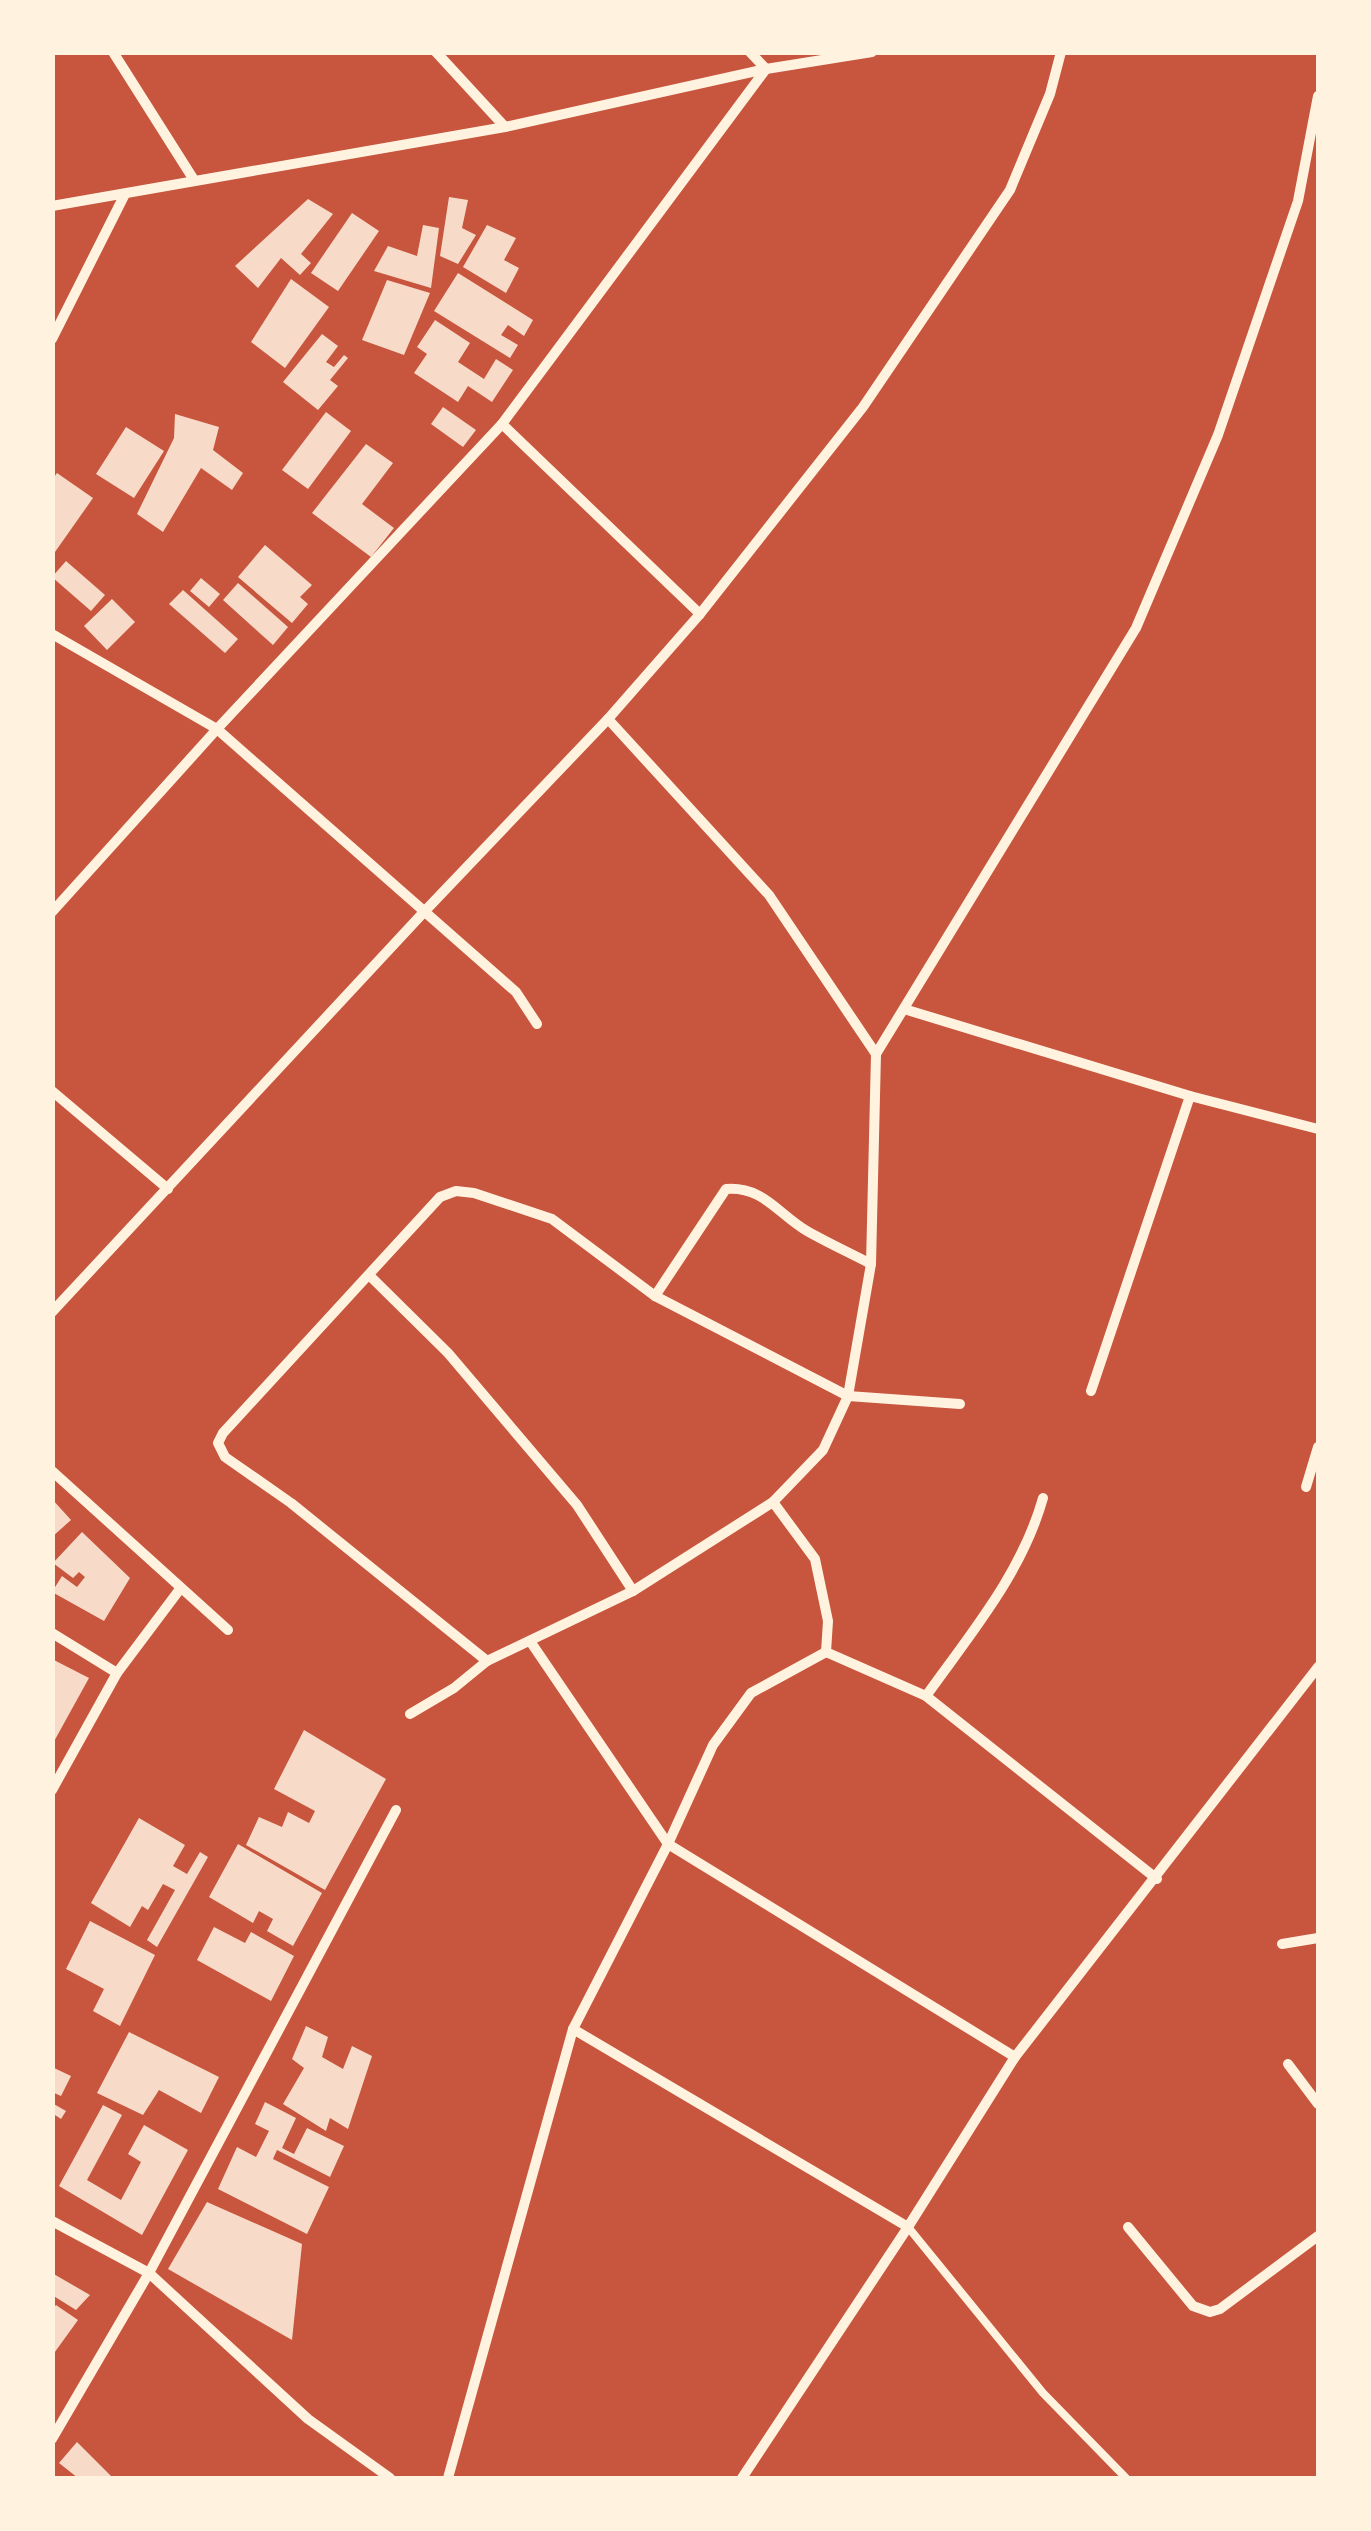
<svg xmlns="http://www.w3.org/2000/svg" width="1371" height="2531" viewBox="0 0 1371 2531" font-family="'Archivo Narrow',sans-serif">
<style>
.building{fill:#f7dbc8}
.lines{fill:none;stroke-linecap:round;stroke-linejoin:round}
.service{stroke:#fff3e0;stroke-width:8}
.minor{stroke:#fff3e0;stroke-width:10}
</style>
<rect width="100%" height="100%" fill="#c8553d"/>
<g class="building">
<polygon points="449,197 468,200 462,228 476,235 458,264 440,256"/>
<polygon points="308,199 333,214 301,254 311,263 300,275 281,258 258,288 235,266"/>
<polygon points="352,213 379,231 338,291 311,273"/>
<polygon points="423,225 439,228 431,288 374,271 388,246 417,256"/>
<polygon points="487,225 516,238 504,260 519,268 506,293 463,267"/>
<polygon points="458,273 533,320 524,336 508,325 501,335 518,345 510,358 434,311"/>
<polygon points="291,279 329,307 285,368 251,342"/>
<polygon points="387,280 430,293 404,355 362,340"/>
<polygon points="435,320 470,343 458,362 484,379 496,359 513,370 492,402 468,386 458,402 414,373 427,354 417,347"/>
<polygon points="322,334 338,346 326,362 334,367 344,355 348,358 330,380 338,386 318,410 283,382"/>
<polygon points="443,407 476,430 463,447 431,424"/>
<polygon points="326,412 351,431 308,489 282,470"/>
<polygon points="175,414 219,427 213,450 243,473 232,490 201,468 163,532 137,514 174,438"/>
<polygon points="126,427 164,451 134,498 96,474"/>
<polygon points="366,444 393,463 362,504 394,528 371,557 312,513"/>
<polygon points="57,473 93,498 55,552 52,550 52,480"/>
<polygon points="265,545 312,585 300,597 308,604 292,623 238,577"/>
<polygon points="66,561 105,595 91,611 52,577"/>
<polygon points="201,578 220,594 209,607 190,591"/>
<polygon points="238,583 288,627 273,645 223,600"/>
<polygon points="183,590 238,639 225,653 169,604"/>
<polygon points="112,599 135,622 107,650 84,626"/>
<polygon points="52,1499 71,1520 52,1537"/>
<polygon points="82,1532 130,1578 104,1621 52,1592 62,1576 77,1587 85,1577 79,1572 73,1578 53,1563"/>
<polygon points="52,1659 89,1678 52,1745"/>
<polygon points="304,1730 386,1779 325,1890 246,1845 259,1817 282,1827 288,1812 309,1823 315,1811 274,1789"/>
<polygon points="139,1818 185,1845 173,1866 187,1874 200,1852 208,1857 157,1947 147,1940 175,1890 163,1884 148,1910 142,1906 130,1927 91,1903"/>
<polygon points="238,1844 322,1893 293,1946 267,1931 273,1919 259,1911 253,1923 209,1897"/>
<polygon points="90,1921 155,1955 120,2026 93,2011 104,1989 66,1969"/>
<polygon points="214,1927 245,1943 251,1932 294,1956 271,2001 197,1960"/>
<polygon points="306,2026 328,2037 322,2057 343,2069 352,2046 372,2056 348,2129 330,2118 326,2131 283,2104 304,2068 292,2059"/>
<polygon points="129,2032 219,2077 201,2113 159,2090 143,2115 97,2093"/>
<polygon points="52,2067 71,2076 61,2096 52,2092"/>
<polygon points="265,2102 296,2118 282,2148 294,2154 307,2128 344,2146 330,2177 277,2150 273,2159 329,2187 307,2234 218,2189 237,2147 256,2157 269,2131 255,2124"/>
<polygon points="52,2103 66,2111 61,2119 52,2113"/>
<polygon points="103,2105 122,2115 87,2180 121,2200 141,2162 128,2154 144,2125 188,2150 142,2235 59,2186"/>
<polygon points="207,2202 302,2244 292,2340 168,2269"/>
<polygon points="52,2273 90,2295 76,2310 52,2295"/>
<polygon points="56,2305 78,2320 52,2356 52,2310"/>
<polygon points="77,2442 113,2478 78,2478 59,2463"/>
</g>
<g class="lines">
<polyline class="service" points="908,2227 1043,2393 1126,2478"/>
<g class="minor">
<polyline points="113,52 194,180"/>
<polyline points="436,52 505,127"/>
<polyline points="52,206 505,127 766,69 872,52"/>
<polyline points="52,339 124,196"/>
<polyline points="502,424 700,614"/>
<polyline points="52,634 217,729 516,992 537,1024"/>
<polyline points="52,912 217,729 502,424 766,69 750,52"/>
<polyline points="904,1009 1190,1096 1318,1129"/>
<polyline points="876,1054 1136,628 1218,435 1298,201 1318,96"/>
<polyline points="52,1091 168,1189"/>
<polyline points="370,1276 448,1353 577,1505 633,1591"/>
<path d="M655,1296l71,-107c37,-3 52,25 81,42 21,12 43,22 64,33"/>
<polyline points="52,1312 423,913 608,719 700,614 863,407 1010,190 1050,94 1061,52"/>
<polyline points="1091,1391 1190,1096"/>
<polyline points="52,1471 228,1630"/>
<polyline points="1306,1487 1318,1447"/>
<polyline points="773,1502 815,1559 828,1621 826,1652 926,1696 1157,1879"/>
<polyline points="52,1633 117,1673"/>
<polyline points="530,1641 668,1844 1015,2057"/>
<polyline points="487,1661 291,1503 225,1457 218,1443 223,1433 440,1197 456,1191 474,1193 552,1219 655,1296 848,1396 960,1404"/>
<path d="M926,1696c45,-63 96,-123 117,-198"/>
<polyline points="410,1714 454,1688 487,1661 633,1591 773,1502 823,1450 848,1396 871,1264 876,1054 769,895 608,719"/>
<polyline points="52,1790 117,1673 180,1589"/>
<polyline points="1282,1944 1318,1938"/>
<polyline points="573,2029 908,2227"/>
<polyline points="1288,2064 1318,2104"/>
<polyline points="52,2221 149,2273 308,2419 390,2478"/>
<polyline points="1128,2227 1193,2306 1210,2312 1220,2309 1318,2236"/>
<polyline points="52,2439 149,2273 396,1810"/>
<polyline points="448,2478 573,2029 668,1844 713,1745 751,1693 826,1652"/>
<polyline points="742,2478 908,2227 1015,2057 1318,1667"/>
</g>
</g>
<rect width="1371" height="2531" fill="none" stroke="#fff3e0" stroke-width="110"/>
</svg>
